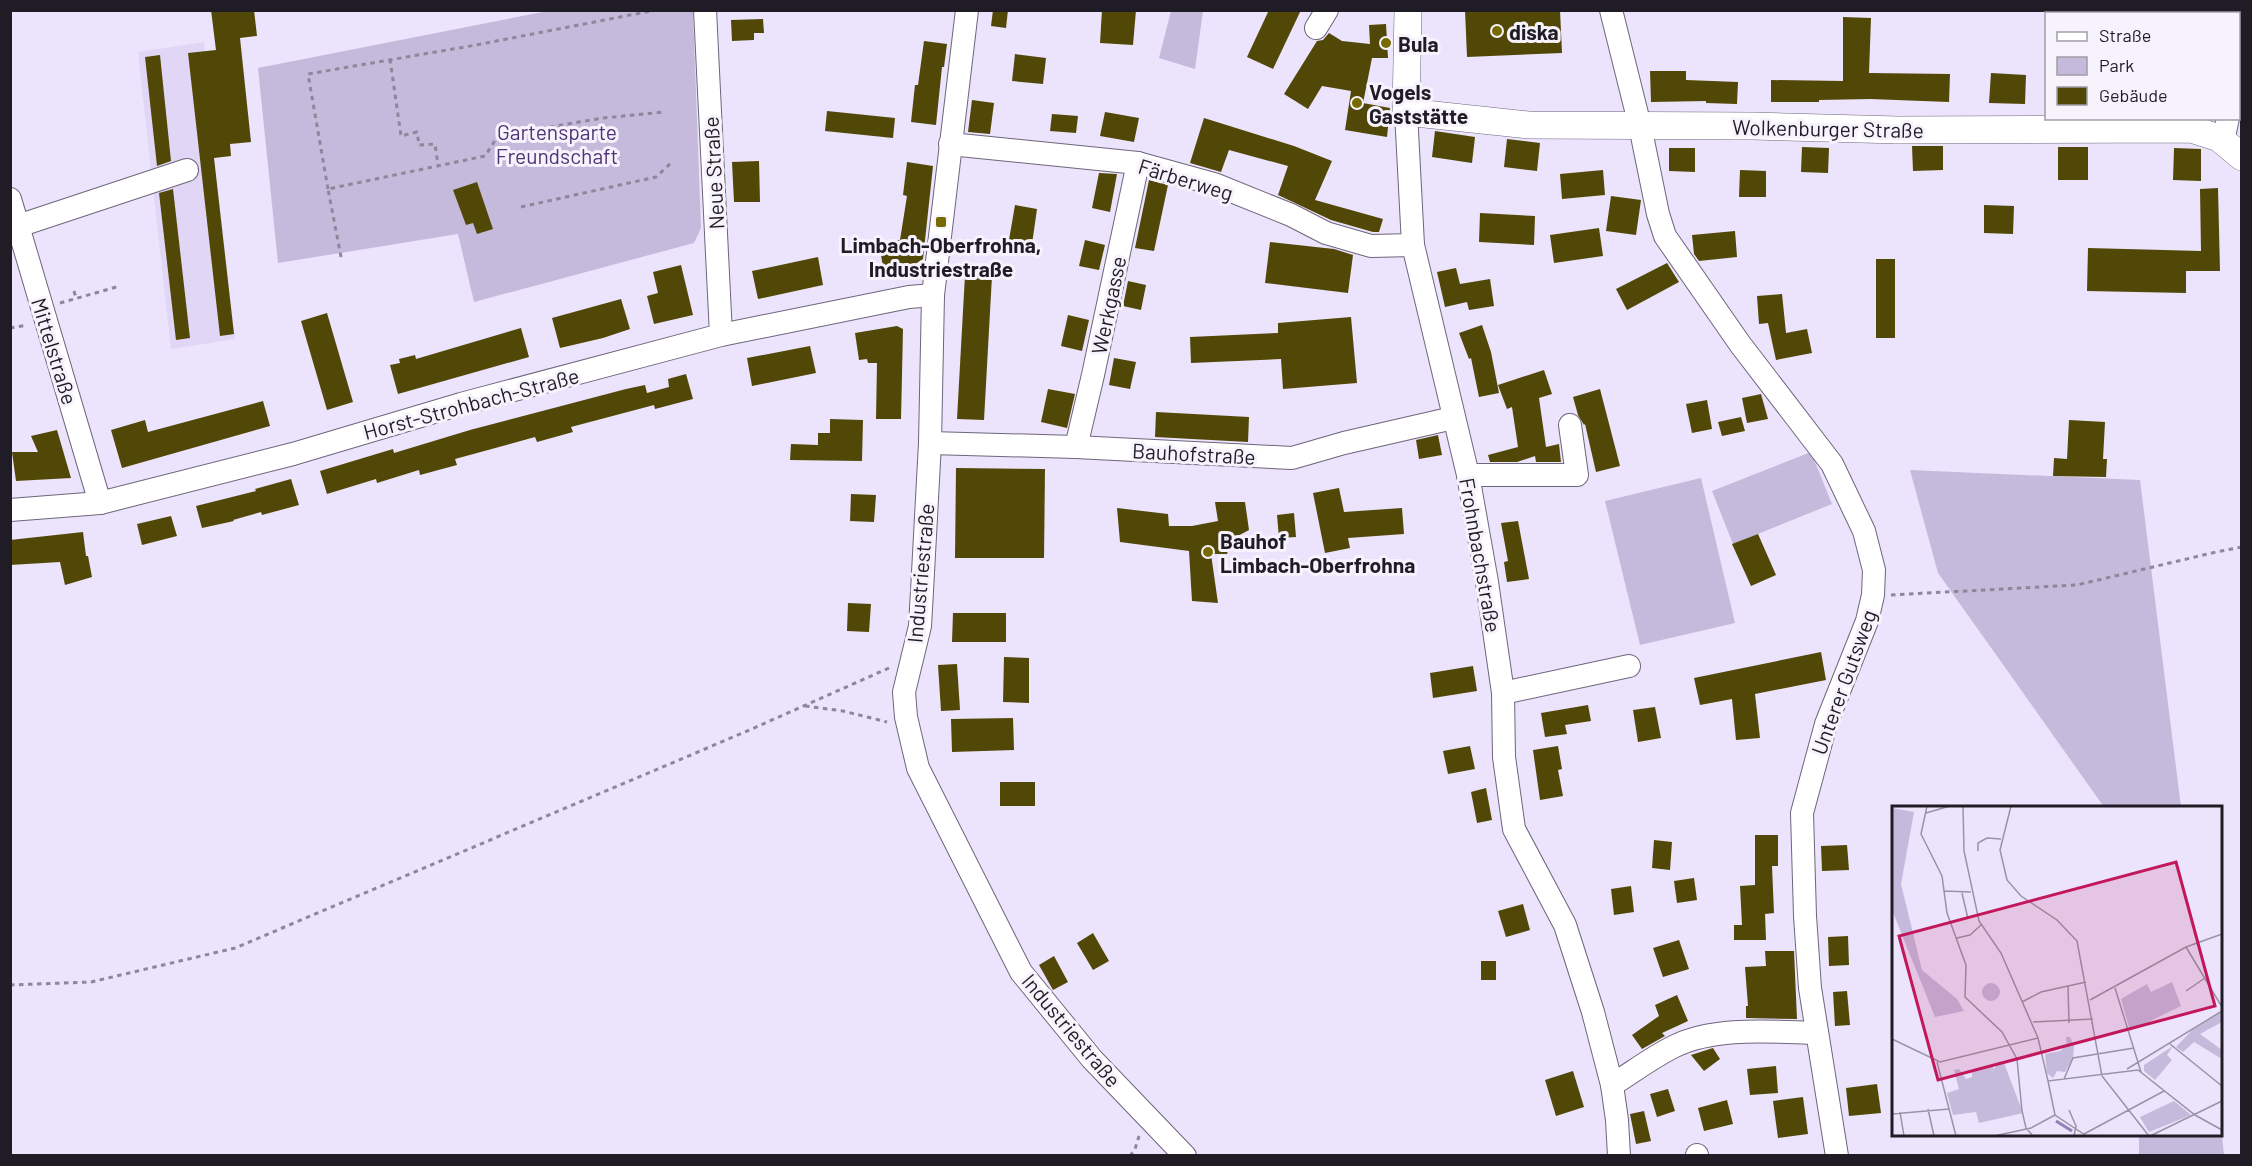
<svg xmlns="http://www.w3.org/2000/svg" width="2252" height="1166" viewBox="0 0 2252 1166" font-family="Barlow,sans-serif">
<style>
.built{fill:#e1d6f5}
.green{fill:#c6badc}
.building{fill:#514807}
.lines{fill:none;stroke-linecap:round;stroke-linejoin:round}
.minor-casing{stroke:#6e667b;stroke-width:24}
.major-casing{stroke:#6e667b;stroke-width:28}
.path{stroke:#8e8799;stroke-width:3;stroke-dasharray:4.5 4.5;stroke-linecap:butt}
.minor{stroke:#fff;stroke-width:22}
.major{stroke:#fff;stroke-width:27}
.poi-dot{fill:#766a01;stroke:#f7f3fd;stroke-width:2}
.labels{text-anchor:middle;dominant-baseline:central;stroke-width:6;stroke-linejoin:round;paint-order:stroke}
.poi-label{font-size:21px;font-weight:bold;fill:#201c25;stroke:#f7f3fd;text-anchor:start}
.street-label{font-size:21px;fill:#201c25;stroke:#f7f3fd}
.park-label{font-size:21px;fill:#4f3374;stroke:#f7f3fd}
.inset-river{fill:none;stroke:#9480b4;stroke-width:3}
.inset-road{fill:none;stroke:#9a93a6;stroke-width:1.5}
.view{fill:#c2185b;fill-opacity:0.15;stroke:#c2185b;stroke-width:3}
.inset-edge{fill:none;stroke:#201c25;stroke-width:3}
</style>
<rect width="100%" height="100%" fill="#ece3fc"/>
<polygon class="built" points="204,42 214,158 235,339 171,349 138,52"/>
<g class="green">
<polygon points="2109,10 2109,14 2048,14 2046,11"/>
<polygon points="548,11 693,11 701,228 694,243 474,302 458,234 278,263 258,68"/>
<polygon points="1171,11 1203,11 1195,69 1159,58"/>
<polygon points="1811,452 1832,504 1733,544 1712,491"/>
<polygon points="1910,470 2140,480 2181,807 2104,807 1938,573"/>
<polygon points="1701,478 1735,623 1640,645 1605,501"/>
<polygon points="2221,1127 2224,1155 2139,1155 2139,1135 2220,1134"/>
</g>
<g class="building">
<polygon points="211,10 254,10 257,36 240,38 251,142 230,144 231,156 214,158 234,334 220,336 188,53 216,50"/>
<polygon points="993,10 1008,10 1006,28 991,26"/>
<polygon points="1102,10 1136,10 1133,45 1100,43"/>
<polygon points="1269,10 1301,10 1273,69 1247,57"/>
<polygon points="1465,10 1560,10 1562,53 1467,57"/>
<polygon points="1843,17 1871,18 1869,73 1950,74 1949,102 1870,99 1819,100 1819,102 1771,102 1771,80 1843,81"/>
<polygon points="763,19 764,33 754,33 754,40 732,41 731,20"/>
<polygon points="1386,24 1388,58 1372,58 1363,103 1390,108 1387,137 1345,130 1351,91 1322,86 1308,109 1284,94 1317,41 1323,40 1329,33 1342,41 1370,44 1369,25"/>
<polygon points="924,41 947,44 944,67 942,67 936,125 911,122 915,85 918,85"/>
<polygon points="1015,54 1046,58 1043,84 1012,81"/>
<polygon points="160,55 171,161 157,166 145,57"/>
<polygon points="1650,71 1686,71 1686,80 1738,82 1737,104 1706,103 1706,101 1651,102"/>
<polygon points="1991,73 2026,75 2025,104 1989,103"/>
<polygon points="972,100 994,103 990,134 968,132"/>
<polygon points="827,111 895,118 893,138 825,131"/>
<polygon points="1105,112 1139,118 1134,142 1100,136"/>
<polygon points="1052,114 1078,116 1076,133 1050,131"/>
<polygon points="1204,118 1294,146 1332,161 1315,200 1383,219 1379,232 1373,232 1331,220 1278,195 1288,166 1229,150 1221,172 1190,163"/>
<polygon points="1435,131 1475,137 1472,163 1432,157"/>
<polygon points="1507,139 1540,143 1537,171 1504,167"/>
<polygon points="1912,146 1943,146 1943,170 1913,171"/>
<polygon points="1802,147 1829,148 1828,173 1801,172"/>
<rect x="2058" y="147" width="30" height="33"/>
<polygon points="1669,148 1695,148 1695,172 1669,171"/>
<polygon points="2174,148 2201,149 2201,181 2173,180"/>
<polygon points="759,161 760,202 734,202 732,162"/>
<polygon points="907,162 933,166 923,259 912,266 884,272 879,244 900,240 907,196 903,195"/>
<polygon points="1603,170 1605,195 1562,199 1560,174"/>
<polygon points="1740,170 1766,171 1766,197 1739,197"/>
<polygon points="1099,173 1117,174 1110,212 1092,208"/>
<polygon points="1149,180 1168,185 1154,251 1135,248"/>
<polygon points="477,182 493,229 477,234 473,223 466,225 453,190"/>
<polygon points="2218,188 2220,271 2186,271 2186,293 2087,291 2088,248 2201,251 2200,189"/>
<polygon points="173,189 190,338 176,340 159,193"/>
<polygon points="1611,196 1641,200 1636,235 1606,231"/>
<polygon points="1015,205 1037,209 1032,244 1009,240"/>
<polygon points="1984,205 2014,206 2013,234 1984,233"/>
<polygon points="1480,213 1535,216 1534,245 1479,242"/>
<polygon points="1599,228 1603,256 1554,263 1550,235"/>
<polygon points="1735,231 1737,257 1699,261 1694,254 1692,235"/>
<polygon points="1085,240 1105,245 1099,270 1079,266"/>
<polygon points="1270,242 1334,249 1353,255 1348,293 1265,283"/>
<polygon points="818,257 823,285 758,299 752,271"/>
<rect x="1876" y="259" width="19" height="79"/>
<polygon points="1667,263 1679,282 1627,310 1616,289"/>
<polygon points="681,265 693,315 654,324 647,296 658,293 653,272"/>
<polygon points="1456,268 1460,284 1490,279 1494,306 1469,310 1467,302 1445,307 1437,272"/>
<polygon points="965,275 992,276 984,420 957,419"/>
<polygon points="1128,281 1146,285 1141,310 1123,306"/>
<polygon points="1782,294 1786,333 1807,329 1812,353 1776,360 1768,323 1759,324 1757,296"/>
<polygon points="621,299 630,329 603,338 560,348 552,318"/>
<polygon points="327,313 353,402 327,410 301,321"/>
<polygon points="1068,315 1089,320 1082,351 1061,346"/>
<polygon points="1351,317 1357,383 1283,389 1281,359 1191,363 1190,337 1278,333 1278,323"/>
<polygon points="1482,325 1491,352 1499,393 1479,397 1471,358 1469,359 1459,333"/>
<polygon points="897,326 903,329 901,419 876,419 877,363 868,363 867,359 859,360 855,333"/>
<polygon points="521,328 529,357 398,394 390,365 400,363 399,359 415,355 416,359"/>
<polygon points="810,346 816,373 752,386 747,358"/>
<polygon points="1114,358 1136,362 1130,389 1109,385"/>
<polygon points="1544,370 1552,394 1539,398 1546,447 1559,444 1561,462 1536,462 1535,456 1517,462 1490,462 1488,455 1518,447 1512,407 1507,409 1498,385"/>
<polygon points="686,374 693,399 655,409 654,405 571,427 573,432 537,442 535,437 455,459 457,465 420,475 419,470 377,483 376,479 327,494 320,471 393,449 394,453 470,430 626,389 645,385 647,393 669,387 668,379"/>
<polygon points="1048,389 1075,394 1067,428 1041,422"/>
<polygon points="1600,389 1620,466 1596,472 1585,424 1584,425 1578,415 1573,397"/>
<polygon points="1761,394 1768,419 1747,423 1742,398"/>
<polygon points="1707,400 1712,429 1692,433 1686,404"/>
<polygon points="263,401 270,426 122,468 111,430 145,420 148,432"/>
<polygon points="1156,412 1249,417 1248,442 1155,437"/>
<polygon points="1741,417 1745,431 1722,436 1718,422"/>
<polygon points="830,419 863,420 862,461 790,460 791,444 818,445 818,433 830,433"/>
<polygon points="2069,420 2105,422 2103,459 2107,459 2106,477 2053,476 2054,458 2067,459"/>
<polygon points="57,430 71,478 16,481 12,452 38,452 31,436"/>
<polygon points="1438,435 1442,455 1419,459 1416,440"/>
<polygon points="956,468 1045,469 1044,558 955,558"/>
<polygon points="291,479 299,505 262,515 261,512 233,520 234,521 202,528 196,506 256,491 255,489"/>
<polygon points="1339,488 1344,512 1402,508 1404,534 1348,538 1350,548 1325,553 1313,493"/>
<polygon points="851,494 876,495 874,522 850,521"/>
<polygon points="1215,502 1245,502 1249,530 1232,539 1227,554 1211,554 1218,603 1192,601 1189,551 1120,542 1117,508 1168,514 1169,526 1192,526 1218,521"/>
<polygon points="1294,513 1296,537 1279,538 1277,515"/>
<polygon points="171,516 177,536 142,545 137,524"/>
<polygon points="1518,521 1529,579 1507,582 1504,562 1508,561 1501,523"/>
<polygon points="83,532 86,556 88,556 92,577 65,585 60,562 10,565 10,540"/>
<polygon points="1758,534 1776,575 1751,586 1732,544"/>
<polygon points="848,603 871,604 869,632 847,631"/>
<polygon points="953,613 1006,613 1006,642 952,642"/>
<polygon points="1821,652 1826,680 1755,694 1760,738 1736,740 1732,699 1700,705 1694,678"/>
<polygon points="1004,657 1029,658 1029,703 1003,702"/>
<polygon points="957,664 960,710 941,711 938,665"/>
<polygon points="1473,666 1477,691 1433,698 1430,673"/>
<polygon points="1588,705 1591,721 1565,725 1567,734 1545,737 1541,713"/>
<polygon points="1655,707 1661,738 1638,742 1633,710"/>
<polygon points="1013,718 1014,750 952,752 951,719"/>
<polygon points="1470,746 1475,769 1448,774 1443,751"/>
<polygon points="1558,746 1562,769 1558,770 1563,796 1540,800 1533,750"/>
<rect x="1000" y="782" width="35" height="24"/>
<polygon points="1486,788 1492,820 1477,823 1471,792"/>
<polygon points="1755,835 1778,835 1778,866 1772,866 1774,913 1765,914 1766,940 1734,940 1734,925 1742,925 1740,886 1755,885"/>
<polygon points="1654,840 1672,842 1670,870 1652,868"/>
<polygon points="1847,845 1849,870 1822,871 1821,846"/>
<polygon points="1694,878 1697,900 1677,903 1674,881"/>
<polygon points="1631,886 1634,912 1614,915 1611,889"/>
<polygon points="1523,904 1530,930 1506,937 1498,911"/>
<polygon points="1093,933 1109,961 1093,970 1077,943"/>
<polygon points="1848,936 1849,965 1829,966 1828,937"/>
<polygon points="1679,940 1689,969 1663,977 1653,948"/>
<polygon points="1765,951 1794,951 1797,1019 1746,1018 1746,1006 1748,1006 1745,967 1766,966"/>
<polygon points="1054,956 1068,982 1053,990 1039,965"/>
<rect x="1481" y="961" width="15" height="19"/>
<polygon points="1847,991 1850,1025 1835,1026 1833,992"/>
<polygon points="1677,995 1688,1021 1662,1033 1665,1036 1642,1049 1632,1035 1659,1016 1655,1005"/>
<polygon points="1713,1048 1720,1059 1704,1071 1691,1055"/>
<polygon points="1776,1066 1778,1093 1750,1095 1747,1069"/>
<polygon points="1573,1071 1584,1107 1556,1116 1545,1080"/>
<polygon points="1877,1084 1881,1113 1849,1116 1846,1088"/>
<polygon points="1668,1089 1675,1111 1657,1117 1650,1094"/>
<polygon points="1803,1097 1808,1134 1778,1138 1773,1101"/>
<polygon points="1727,1100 1733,1124 1704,1131 1698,1108"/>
<polygon points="1644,1111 1651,1141 1636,1144 1630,1114"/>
</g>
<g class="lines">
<defs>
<g id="minor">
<polyline points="705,10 721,335"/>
<polyline points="967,10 933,295 930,443 922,591 920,626 904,692 906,717 918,768 1021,972 1092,1059 1185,1156"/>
<polyline points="1611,10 1640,126 1658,214 1665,236 1740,344 1832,464 1864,531 1874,570 1873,595 1867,621 1826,724 1802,813 1805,916 1810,988 1837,1156"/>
<polyline points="2226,10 2226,14"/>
<polyline points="1316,28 1327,10"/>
<polyline points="1406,112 1413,245 1468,475 1487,582 1503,693 1504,757 1514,829 1565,925 1593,1012 1612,1085 1617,1120 1619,1156"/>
<polyline points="2219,138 2225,132 2228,118"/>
<polyline points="950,144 1138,163 1214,184 1291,215 1326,233 1371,246 1413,245"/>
<polyline points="10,199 100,503"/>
<polyline points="18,226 187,170"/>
<polyline points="930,443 1076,447 1292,458 1344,443 1453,418"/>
<polyline points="1076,447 1093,375 1138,163"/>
<polyline points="1468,475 1577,475 1570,425"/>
<polyline points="10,510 100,503 293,454 461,404 721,335 909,297 933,295"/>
<polyline points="1503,693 1629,666"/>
<path d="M1612,1085c21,-13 42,-29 63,-39 41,-20 99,-14 142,-13"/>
<polyline points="1697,1155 1697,1156"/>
</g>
<polyline id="major" points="1408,10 1406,112 1528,125 1754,126 1898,130 2191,129 2219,138 2242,157"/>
</defs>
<use href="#minor" class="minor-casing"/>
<use href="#major" class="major-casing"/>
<g class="path">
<polyline points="390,59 401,136 417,132 419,145 435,144 438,165"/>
<polyline points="328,189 308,74 476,45 656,10"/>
<polyline points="521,207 656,177 672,162"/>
<polyline points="341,257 328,189 485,156 498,136 603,118 664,112"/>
<polyline points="74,291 76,298"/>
<polyline points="60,303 120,286"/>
<polyline points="10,328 27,325"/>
<polyline points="1891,595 2077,585 2216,552 2242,547"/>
<polyline points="805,706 843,711 887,722"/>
<polyline points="10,985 91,982 235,948 745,732 889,668"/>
<polyline points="1130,1156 1135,1149 1139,1136"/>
</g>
<use href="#minor" class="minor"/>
<use href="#major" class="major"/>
</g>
<g class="poi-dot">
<circle cx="1497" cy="31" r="6"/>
<circle cx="1386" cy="43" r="6"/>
<circle cx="1357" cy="103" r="6"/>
<rect x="935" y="216" width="12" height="12" rx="3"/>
<circle cx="1208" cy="552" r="6"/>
</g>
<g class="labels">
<g class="poi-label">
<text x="1509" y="31">diska</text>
<text x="1398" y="43">Bula</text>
<text x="1369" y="91">Vogels<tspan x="1369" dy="24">Gaststätte</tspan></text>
<text x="941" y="244" text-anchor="middle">Limbach-Oberfrohna,<tspan x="941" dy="24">Industriestraße</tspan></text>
<text x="1220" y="540">Bauhof<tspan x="1220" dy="24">Limbach-Oberfrohna</tspan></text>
</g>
<g class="street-label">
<text transform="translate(1828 128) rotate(1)">Wolkenburger Straße</text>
<text transform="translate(713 173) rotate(-93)">Neue Straße</text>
<text transform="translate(1186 179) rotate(17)">Färberweg</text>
<text transform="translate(1108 305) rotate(-78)">Werkgasse</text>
<text transform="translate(55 351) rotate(73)">Mittelstraße</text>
<text transform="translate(471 403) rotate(-15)">Horst-Strohbach-Straße</text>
<text transform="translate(1194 453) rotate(3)">Bauhofstraße</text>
<text transform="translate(1481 555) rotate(80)">Frohnbachstraße</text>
<text transform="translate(920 573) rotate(-85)">Industriestraße</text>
<text transform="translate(1843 682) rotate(-70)">Unterer Gutsweg</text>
<text transform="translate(1072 1030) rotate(50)">Industriestraße</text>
</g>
<g class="park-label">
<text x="557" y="131">Gartensparte<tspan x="557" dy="24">Freundschaft</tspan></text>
</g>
</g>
<g transform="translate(1892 806)">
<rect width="330" height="330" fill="#ece3fc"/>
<path d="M0,2l22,4 -13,72 21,86 35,29 7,12 -29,6 -43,-107zM280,176l9,24 -51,25 -9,-32 26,-15 4,8zM90 186a9 9 0 1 1 18 0a9 9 0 1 1-18 0ZM330,205v11l-22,12 22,16v9l-28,-17 -11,10 -7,-5 16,-17zM174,231h4l4,9 -1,12 -8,14 -8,-1 -4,7 -6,-5 -2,-19 15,-3 7,-6zM281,240l-6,9 5,5 -17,20 -11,-9v-6zM106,256l6,1 19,50 -44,10 -3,-11 -23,3 -6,-22 12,-4 -5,-19 5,-1 7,10 6,-2v-6l20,-5 2,3zM282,295l17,14 -42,17 -9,-15z" fill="#c6badc"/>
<path class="inset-river" d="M164,315l16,10"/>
<path class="inset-road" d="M35,0l-6,28 21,42 5,37 19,52 -1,32 37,35 15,27 5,52 4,17 7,8M71,0l1,45 15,70 22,32 37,85M119,0l-11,44 7,30 14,16 36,24 20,21 25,135 47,60M34,7l24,-7M86,45v-8l9,-5 14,1M52,85l27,1M70,87l6,26M65,132l13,-3 11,-10M294,141l36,60M176,180l1,37M223,182l26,84M294,185l19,-13M198,194l96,-53 36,-13M130,196l19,-10 45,-10M141,216l60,-3M0,233l48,23 98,-24 10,43 90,-11 57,45 27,15M278,238l52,42M45,256l19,74M235,263l95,-58M172,273l9,-21 61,-10M156,275l7,34 30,20M36,303l6,27M177,304l7,16 -2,10M8,306l4,24M0,308l57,-5M192,328l80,-43M102,330l37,-8 24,-13M258,330l72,-35"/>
<path class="view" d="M284,56l39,144 -277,74 -39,-144z"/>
<rect width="330" height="330" class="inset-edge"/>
</g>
<rect width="2252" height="1166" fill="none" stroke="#201c25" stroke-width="24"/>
<rect x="2045" y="12" width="195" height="108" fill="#f7f3fd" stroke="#a19da7" stroke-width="1.5"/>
<rect x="2057" y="32" width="30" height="9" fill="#ffffff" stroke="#a19da7" stroke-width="1.5"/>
<text x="2099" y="42" font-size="18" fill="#201c25">Straße</text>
<rect x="2057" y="57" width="30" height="18" fill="#c6badc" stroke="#a19da7" stroke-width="1.5"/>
<text x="2099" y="72" font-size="18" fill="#201c25">Park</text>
<rect x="2057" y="87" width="30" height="18" fill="#514807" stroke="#a19da7" stroke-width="1.5"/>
<text x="2099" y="102" font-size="18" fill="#201c25">Gebäude</text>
</svg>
